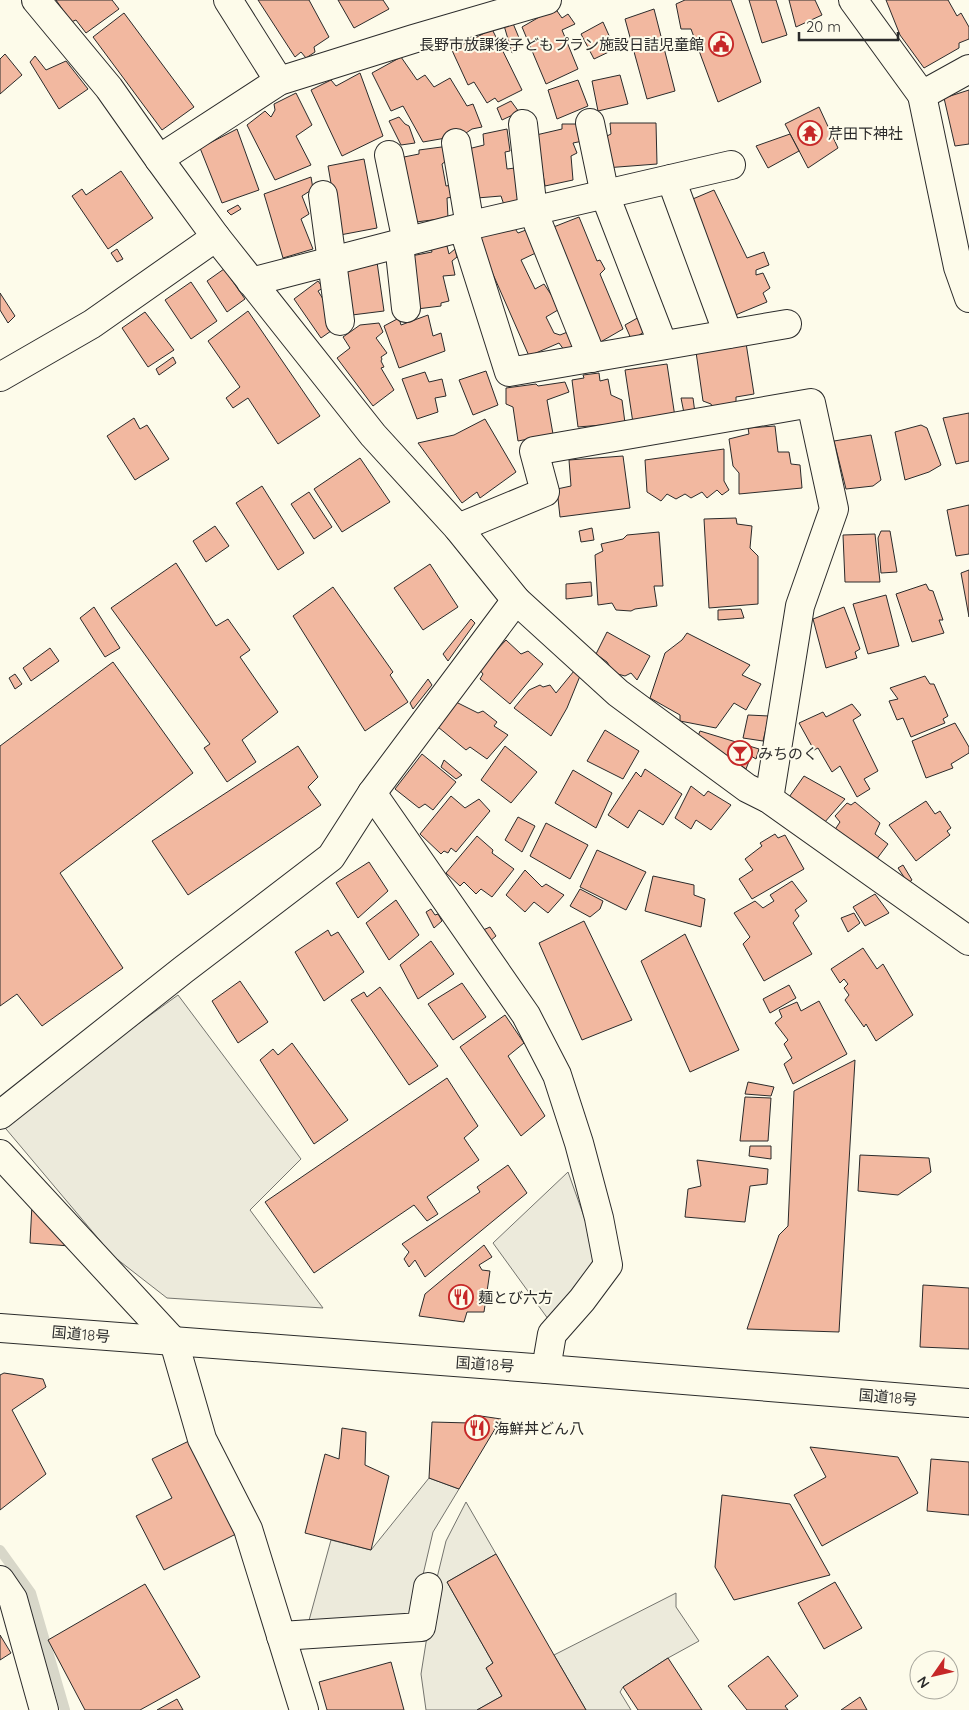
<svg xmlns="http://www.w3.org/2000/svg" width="969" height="1710" viewBox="0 0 969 1710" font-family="Quicksand,'Noto Sans JP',sans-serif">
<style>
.parking{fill:#eceadb;stroke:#74746e}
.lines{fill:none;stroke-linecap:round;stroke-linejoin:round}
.stream{stroke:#d8d7c9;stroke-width:10}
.building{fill:#f2b8a0;stroke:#2b2b2b}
.minor-casing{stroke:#2b2b2b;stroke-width:30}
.highway-casing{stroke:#2b2b2b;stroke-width:30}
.minor{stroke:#fdfbea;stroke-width:28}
.highway{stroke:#fdfbea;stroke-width:28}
.labels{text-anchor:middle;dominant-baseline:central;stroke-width:4;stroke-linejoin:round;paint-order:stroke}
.poi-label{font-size:15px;fill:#2b2b2b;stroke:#fdfbea;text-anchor:start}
.street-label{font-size:15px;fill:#2b2b2b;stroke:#fdfbea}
</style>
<rect width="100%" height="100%" fill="#fdfbea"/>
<g class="parking">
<polygon points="178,995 301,1159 250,1210 323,1308 167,1298 113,1256 1,1123"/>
<polygon points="568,1172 600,1261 551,1323 493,1243"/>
<polygon points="429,1478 459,1489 433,1532 415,1609 408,1615 308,1624 331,1540 371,1550"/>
<polygon points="466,1502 496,1554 447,1582 493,1663 486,1668 502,1696 477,1710 426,1710 421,1674 435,1586 446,1541"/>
<polygon points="676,1593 676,1607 699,1641 668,1658 623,1687 620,1692 631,1710 586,1710 554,1655"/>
</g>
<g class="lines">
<polyline class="stream" points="0,1550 31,1593 65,1710"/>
</g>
<g class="building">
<polygon points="56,0 112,0 119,9 86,33 76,20 71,22"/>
<polygon points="258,0 309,0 329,37 314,47 315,52 306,58 301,52 295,57"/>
<polygon points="338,0 383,0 389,9 354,28"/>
<polygon points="685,0 731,0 761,82 718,102 691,29 681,29 676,4"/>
<polygon points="749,0 776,0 787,35 762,43"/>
<polygon points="789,0 815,0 822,15 796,27"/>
<polygon points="886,0 948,0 957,16 961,13 969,27 969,39 959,43 959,48 924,68 900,35"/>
<polygon points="555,8 562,18 568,14 575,24 562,30 578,69 546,84 522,27"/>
<polygon points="654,9 675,91 647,99 625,19"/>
<polygon points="124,13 194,107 162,130 93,37"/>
<polygon points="512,21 522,45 512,53 503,22"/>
<polygon points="603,22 615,49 594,59 581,34"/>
<polygon points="492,29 522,90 498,102 495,98 487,103 474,82 468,85 450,46 458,41 462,45"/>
<polygon points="5,54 22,75 0,94 0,59"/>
<polygon points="35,56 46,70 66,61 88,89 59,109 30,62"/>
<polygon points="401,57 417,80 425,75 434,87 450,78 467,106 473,104 482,127 472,129 463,135 423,142 403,106 391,111 372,73"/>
<polygon points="360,73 383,136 342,156 311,90 331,80 336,86"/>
<polygon points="620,75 628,104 598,111 592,81"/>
<polygon points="578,80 588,106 557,119 548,90"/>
<polygon points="969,90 969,144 955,146 944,98"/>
<polygon points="296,93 312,125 296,136 311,165 275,180 247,125 265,111 271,117 275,110 274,104"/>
<polygon points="511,101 519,112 502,120 497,108"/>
<polygon points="819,107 838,148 808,168 785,124"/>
<polygon points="399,117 405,124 409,126 415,143 401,145 389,121"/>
<polygon points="610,123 656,123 657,164 605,168 603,138 611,134"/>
<polygon points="562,124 579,124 583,141 573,143 577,153 571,156 573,180 545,186 536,135 562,129"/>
<polygon points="237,129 259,190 222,203 200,148"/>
<polygon points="507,129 510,151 505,152 507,169 523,167 527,198 504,205 501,196 477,198 468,149 484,145 483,134"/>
<polygon points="790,134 799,151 768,168 756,146"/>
<polygon points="449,146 451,157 442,164 446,186 457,184 458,196 447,198 448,218 408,223 399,158 419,154 419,150"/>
<polygon points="364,159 377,228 340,235 328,166"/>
<polygon points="121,171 153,218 108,249 72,196 82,189 86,195"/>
<polygon points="311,177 313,189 302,196 309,214 301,219 313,249 283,258 264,194"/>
<polygon points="714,190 747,258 764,252 769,265 756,270 756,275 763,273 770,288 763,293 767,302 733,316 688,201"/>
<polygon points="238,205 241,209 231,215 227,211"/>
<polygon points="579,217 597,261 600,260 605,269 600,274 623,329 597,344 551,228"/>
<polygon points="511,223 518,233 526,230 530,238 542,250 521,260 535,289 544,284 552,296 556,293 563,307 546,317 554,333 560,335 570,331 578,346 567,354 559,343 529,356 477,238"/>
<polygon points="447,246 449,254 455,249 457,257 452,261 455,275 443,276 449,301 441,303 441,306 417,309 411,256 432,252 431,248"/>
<polygon points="117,249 123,259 117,262 111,253"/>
<polygon points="377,262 384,311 352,315 345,266"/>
<polygon points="224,269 245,299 227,312 207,281"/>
<polygon points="318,281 323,288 318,291 328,307 331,331 321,338 294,299"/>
<polygon points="191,282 217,321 191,339 165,300"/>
<polygon points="0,293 15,316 8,323 0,310"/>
<polygon points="248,311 320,416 278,444 248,398 233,408 226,398 240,387 208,341"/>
<polygon points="145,312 174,350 148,367 122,328"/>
<polygon points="428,315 433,336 441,333 445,351 399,368 384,326 399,318 401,325"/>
<polygon points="641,316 647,329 632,341 625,325"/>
<polygon points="379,323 383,332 376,338 387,353 381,357 382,359 381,361 384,367 381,368 394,390 373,406 337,358 350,348 343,337 360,325"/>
<polygon points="746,343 754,394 736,397 736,407 714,410 711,404 703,401 696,352"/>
<polygon points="173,357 176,363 159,375 156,369"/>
<polygon points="667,364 675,417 633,423 625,370"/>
<polygon points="486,371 498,405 473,415 459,380"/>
<polygon points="425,372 429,382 442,379 446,396 435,398 438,412 417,419 402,379"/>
<polygon points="599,373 600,381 608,379 611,395 622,400 625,423 578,427 572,380 584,378 583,375"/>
<polygon points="565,382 569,392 547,400 553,434 518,441 513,407 506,404 506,388 536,384 538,386"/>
<polygon points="681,398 693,398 695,413 684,413"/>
<polygon points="969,413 969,461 956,464 943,418"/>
<polygon points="134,418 140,429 147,425 169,459 135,480 107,436"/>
<polygon points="485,419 516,472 480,498 477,492 462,503 418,443 454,435"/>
<polygon points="921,425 927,428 941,465 929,472 905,480 895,432"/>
<polygon points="775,426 778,452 789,452 791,464 800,465 802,488 739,494 739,473 733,466 729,439 749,434 748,428"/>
<polygon points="871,435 881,480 873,486 846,489 834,441"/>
<polygon points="724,449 724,481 729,490 722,495 717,490 707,498 702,492 691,498 685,494 676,499 667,494 661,501 647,492 645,460"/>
<polygon points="623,456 630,508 560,517 557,489 571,486 569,460"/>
<polygon points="360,458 390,502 342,532 314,489"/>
<polygon points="262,486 304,553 278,570 236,503"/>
<polygon points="309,492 332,527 314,539 291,504"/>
<polygon points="969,505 969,554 956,556 947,510"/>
<polygon points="736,518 737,524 752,526 750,548 758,556 758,604 709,608 704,519"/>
<polygon points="215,526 229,546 206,562 193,541"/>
<polygon points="592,528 594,540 581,542 579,531"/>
<polygon points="881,531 890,531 897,572 881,573 878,538"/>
<polygon points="659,532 663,586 654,586 657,606 635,609 631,611 616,610 612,603 598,605 595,555 603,551 601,544 623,539 627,535"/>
<polygon points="875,534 880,582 845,582 843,535"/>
<polygon points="176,563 216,626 228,619 250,650 240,657 278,712 242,740 256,762 227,782 204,748 210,744 111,608"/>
<polygon points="430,564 458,607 423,630 394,588"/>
<polygon points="969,570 969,617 961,573"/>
<polygon points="591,582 592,596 566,599 566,584"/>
<polygon points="926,584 929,590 933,591 943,620 939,620 944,633 912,642 896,594"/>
<polygon points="333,587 393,672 390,675 408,702 365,731 293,616"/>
<polygon points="886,595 899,646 868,654 853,604"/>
<polygon points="94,607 120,648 105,657 80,618"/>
<polygon points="844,607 860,649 855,652 857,658 826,668 813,619"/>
<polygon points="741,609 744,618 718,620 718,610"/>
<polygon points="471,619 475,623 448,661 443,654"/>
<polygon points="607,632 650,656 637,680 631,673 625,676 614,673 607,662 596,654"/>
<polygon points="687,633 750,665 742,675 761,684 746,710 734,703 716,728 680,721 680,715 650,698 665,653 682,640"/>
<polygon points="506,640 521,654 528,651 543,664 510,704 480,679 483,674 479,669"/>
<polygon points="50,648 59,661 31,681 23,668"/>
<polygon points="113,662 193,773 60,873 123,968 42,1026 17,994 0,1006 0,746"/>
<polygon points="574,671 580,676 567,708 551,736 514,708 529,690 540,685 543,687 550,685 556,693"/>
<polygon points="15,674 22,684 15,689 9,678"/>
<polygon points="925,676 930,684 934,684 948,716 943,719 945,723 911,737 903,718 897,720 889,701 898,699 890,688"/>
<polygon points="428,679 432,685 413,709 410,703"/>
<polygon points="456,702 478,713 483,711 497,722 494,726 508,735 487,759 470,747 466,750 438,727"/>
<polygon points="852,704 861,715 853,720 878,771 864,779 870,789 857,797 840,766 832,772 818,748 814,750 799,723 823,712 826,717"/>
<polygon points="748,715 769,716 763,741 743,738"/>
<polygon points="955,723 969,747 969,753 951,764 953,768 926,778 912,741"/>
<polygon points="605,730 639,751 623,779 587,761"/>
<polygon points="700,731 759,749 756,759 751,756 746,769 698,736"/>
<polygon points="298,746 318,777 308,787 321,805 188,895 152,841"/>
<polygon points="505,746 537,772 511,803 481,780"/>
<polygon points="422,754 456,782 433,810 425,804 419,808 395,789"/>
<polygon points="444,760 462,775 456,779 441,767"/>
<polygon points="645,769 682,794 663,825 639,810 628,828 608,815 636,772 641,777"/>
<polygon points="573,770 612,793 596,828 555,803"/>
<polygon points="804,776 845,799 824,823 787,800"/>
<polygon points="691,786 704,796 708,791 731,805 711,830 696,820 691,829 675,818"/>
<polygon points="451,796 465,808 479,799 490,811 456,852 451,848 448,853 444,851 441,854 420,834"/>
<polygon points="926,801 935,814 940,811 951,828 947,831 950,835 916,861 889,825"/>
<polygon points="855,802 880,823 875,834 888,844 876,860 834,831 840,822 835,816 847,803 851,805"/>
<polygon points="518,817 535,826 522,852 505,840"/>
<polygon points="546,823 588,845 570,879 530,856"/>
<polygon points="775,834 778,838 785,835 804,869 752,899 739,879 753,870 745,859 762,846 760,843"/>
<polygon points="477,836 493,850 492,853 514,869 492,897 481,889 476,894 464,882 460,886 446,873"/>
<polygon points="597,850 646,872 626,910 580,887"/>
<polygon points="369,862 388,891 358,918 336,883"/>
<polygon points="903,865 912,880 908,883 898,868"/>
<polygon points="525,870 542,887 546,884 564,895 548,913 534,902 525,912 506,895"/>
<polygon points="653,876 694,885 694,895 705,899 701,927 645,911"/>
<polygon points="792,881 807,901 795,910 799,916 793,923 812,954 764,981 743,944 750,937 734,913 755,901 763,908 774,901 770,895"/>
<polygon points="580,889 603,901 600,909 590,917 570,906"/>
<polygon points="875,894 889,913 865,926 853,907"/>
<polygon points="396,900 419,935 389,960 366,923"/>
<polygon points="431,909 435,915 438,914 442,921 434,928 426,912"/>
<polygon points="854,913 860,923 848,932 841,918"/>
<polygon points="584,921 632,1020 582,1040 539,943"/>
<polygon points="490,927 496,936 490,941 483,930"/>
<polygon points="328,930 331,936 338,932 364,972 324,1001 295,952"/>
<polygon points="685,934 739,1050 690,1072 641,961"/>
<polygon points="431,941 454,974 418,999 400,965"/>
<polygon points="863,948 877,969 883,964 913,1015 876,1041 866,1024 864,1027 845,1000 849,995 844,988 848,984 844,979 840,983 831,969"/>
<polygon points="240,981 268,1022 238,1043 212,1001"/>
<polygon points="462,983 486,1017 453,1040 428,1004"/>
<polygon points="789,985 796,998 770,1013 763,999"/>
<polygon points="380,987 438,1066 409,1085 351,1000 364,992 367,997"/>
<polygon points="819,1001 847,1054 793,1084 784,1064 792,1058 784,1044 788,1040 775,1023 782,1017 779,1010 797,1002 801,1011"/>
<polygon points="505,1015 524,1043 508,1056 545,1116 521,1136 460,1047"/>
<polygon points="292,1043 348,1120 314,1144 260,1060 273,1049 278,1055"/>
<polygon points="855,1060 839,1332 747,1329 779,1235 788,1226 794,1091"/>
<polygon points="447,1078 478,1126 464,1138 479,1160 427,1197 438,1214 427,1221 414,1205 314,1273 265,1202"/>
<polygon points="748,1082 774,1087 771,1096 745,1094"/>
<polygon points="745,1097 771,1098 768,1141 740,1141"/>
<polygon points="750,1146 771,1146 771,1159 749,1156"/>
<polygon points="860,1155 929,1158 931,1172 898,1195 858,1191"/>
<polygon points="697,1160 768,1169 767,1184 750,1186 745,1222 685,1217 688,1189 701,1186"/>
<polygon points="508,1165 527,1193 425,1277 415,1260 409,1267 404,1259 409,1252 402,1244 480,1192 477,1187"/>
<polygon points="32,1204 70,1246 30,1243"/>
<polygon points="484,1245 492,1257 479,1265 482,1270 490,1271 484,1312 467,1312 464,1322 419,1316 425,1294"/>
<polygon points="923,1285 969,1288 969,1349 920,1347"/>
<polygon points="4,1373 43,1379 46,1387 12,1410 46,1474 0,1510 0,1375"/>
<polygon points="474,1415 501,1419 459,1489 429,1478 432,1422 470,1423"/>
<polygon points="342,1428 366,1432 365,1465 389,1476 371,1550 305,1533 325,1454 339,1459"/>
<polygon points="193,1439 240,1532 164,1570 136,1516 172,1498 152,1459"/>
<polygon points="810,1447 898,1457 918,1493 822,1546 794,1495 826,1477"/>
<polygon points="931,1459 969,1462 969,1515 927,1511"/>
<polygon points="722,1495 790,1504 830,1575 734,1600 715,1567"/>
<polygon points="496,1554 554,1655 586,1710 477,1710 502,1696 486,1668 493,1663 447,1582"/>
<polygon points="835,1582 862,1628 824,1649 798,1603"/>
<polygon points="145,1584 200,1677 140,1710 85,1710 48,1640"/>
<polygon points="0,1635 11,1653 0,1660"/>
<polygon points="768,1656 798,1696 785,1706 788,1710 747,1710 728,1686"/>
<polygon points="668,1658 702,1710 638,1710 623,1687"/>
<polygon points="391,1662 404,1710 327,1710 319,1682"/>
<polygon points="860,1697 867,1710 841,1710"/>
<polygon points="177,1699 183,1710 157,1710"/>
</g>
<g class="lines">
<defs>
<g id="minor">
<polyline points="36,0 109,88 159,159 216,237 373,435 458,528 516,600 618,693 747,788 769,799 969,941"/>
<polyline points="228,0 279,81"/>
<polyline points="853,0 922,95 969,69"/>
<polyline points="922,95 958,267 969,298"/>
<polyline points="590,123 605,195 663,345"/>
<polyline points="523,124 533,211 592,358"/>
<polyline points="456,143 470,226"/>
<polyline points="389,155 407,242"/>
<polyline points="159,159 279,81 413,39 547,0"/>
<polyline points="671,179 728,334"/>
<polyline points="323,195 340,321"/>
<polyline points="463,227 731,165"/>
<polyline points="399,244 406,308"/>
<polyline points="251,282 463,227 509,372 787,324"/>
<polyline points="0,377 92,324 216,237"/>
<polyline points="458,528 545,492 534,451 811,403 834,509 800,606 769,799"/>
<polyline points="372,793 526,1015 557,1075 579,1143 599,1218 608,1265 582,1300 552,1334 546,1369"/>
<polyline points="0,1115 183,970 331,857 372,793 516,600"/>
<polyline points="0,1154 174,1342 202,1439 248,1529 304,1710"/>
<polyline points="0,1580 13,1599 44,1710"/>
<polyline points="281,1636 421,1627 428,1587"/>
</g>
<polyline id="highway" points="0,1328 546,1369 969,1403"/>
</defs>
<use href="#minor" class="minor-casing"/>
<use href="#highway" class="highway-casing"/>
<use href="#minor" class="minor"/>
<use href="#highway" class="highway"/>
</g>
<defs>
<symbol id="civic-ring" viewBox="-11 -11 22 22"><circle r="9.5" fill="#fdfbea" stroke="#c62828" stroke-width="1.5"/><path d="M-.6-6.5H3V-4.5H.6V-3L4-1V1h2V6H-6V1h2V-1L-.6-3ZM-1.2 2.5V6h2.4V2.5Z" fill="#c62828"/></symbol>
<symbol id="temple-ring" viewBox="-11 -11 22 22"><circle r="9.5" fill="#fdfbea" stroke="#c62828" stroke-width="1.5"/><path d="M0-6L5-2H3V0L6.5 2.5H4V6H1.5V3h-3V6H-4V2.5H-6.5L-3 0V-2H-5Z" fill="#c62828"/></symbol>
<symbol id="bar-ring" viewBox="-11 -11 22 22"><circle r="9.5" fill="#fdfbea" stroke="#c62828" stroke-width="1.5"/><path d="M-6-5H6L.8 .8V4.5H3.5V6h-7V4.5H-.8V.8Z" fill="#c62828"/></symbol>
<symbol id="restaurant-ring" viewBox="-11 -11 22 22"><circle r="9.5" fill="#fdfbea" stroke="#c62828" stroke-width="1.5"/><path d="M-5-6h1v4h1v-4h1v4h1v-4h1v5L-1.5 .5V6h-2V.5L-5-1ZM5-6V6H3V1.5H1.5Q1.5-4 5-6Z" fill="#c62828"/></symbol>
</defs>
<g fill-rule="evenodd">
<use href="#civic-ring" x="707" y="30" width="28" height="28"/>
<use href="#temple-ring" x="796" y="119" width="28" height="28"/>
<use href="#bar-ring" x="726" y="739" width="28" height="28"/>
<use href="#restaurant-ring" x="447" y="1283" width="28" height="28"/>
<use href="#restaurant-ring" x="463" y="1414" width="28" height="28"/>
</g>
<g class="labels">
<g class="poi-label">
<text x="704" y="44" text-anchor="end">長野市放課後子どもプラン施設日詰児童館</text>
<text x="828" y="133">芹田下神社</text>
<text x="758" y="753">みちのく</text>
<text x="478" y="1297">麺とび六方</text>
<text x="494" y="1428">海鮮丼どん八</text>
</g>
<g class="street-label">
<text transform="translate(81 1334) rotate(5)">国道18号</text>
<text transform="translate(485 1364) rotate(4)">国道18号</text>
<text transform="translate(888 1397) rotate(5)">国道18号</text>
</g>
</g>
<g transform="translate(934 1675) rotate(236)"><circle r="24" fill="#fdfbea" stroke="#a9a89e"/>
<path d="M0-4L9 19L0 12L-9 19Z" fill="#c62828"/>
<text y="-8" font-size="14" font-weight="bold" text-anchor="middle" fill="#2b2b2b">N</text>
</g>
<path d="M799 32v8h99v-8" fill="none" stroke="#2b2b2b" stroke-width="2.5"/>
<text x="806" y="32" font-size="15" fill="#2b2b2b" stroke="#fdfbea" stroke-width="4" paint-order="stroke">20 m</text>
</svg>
